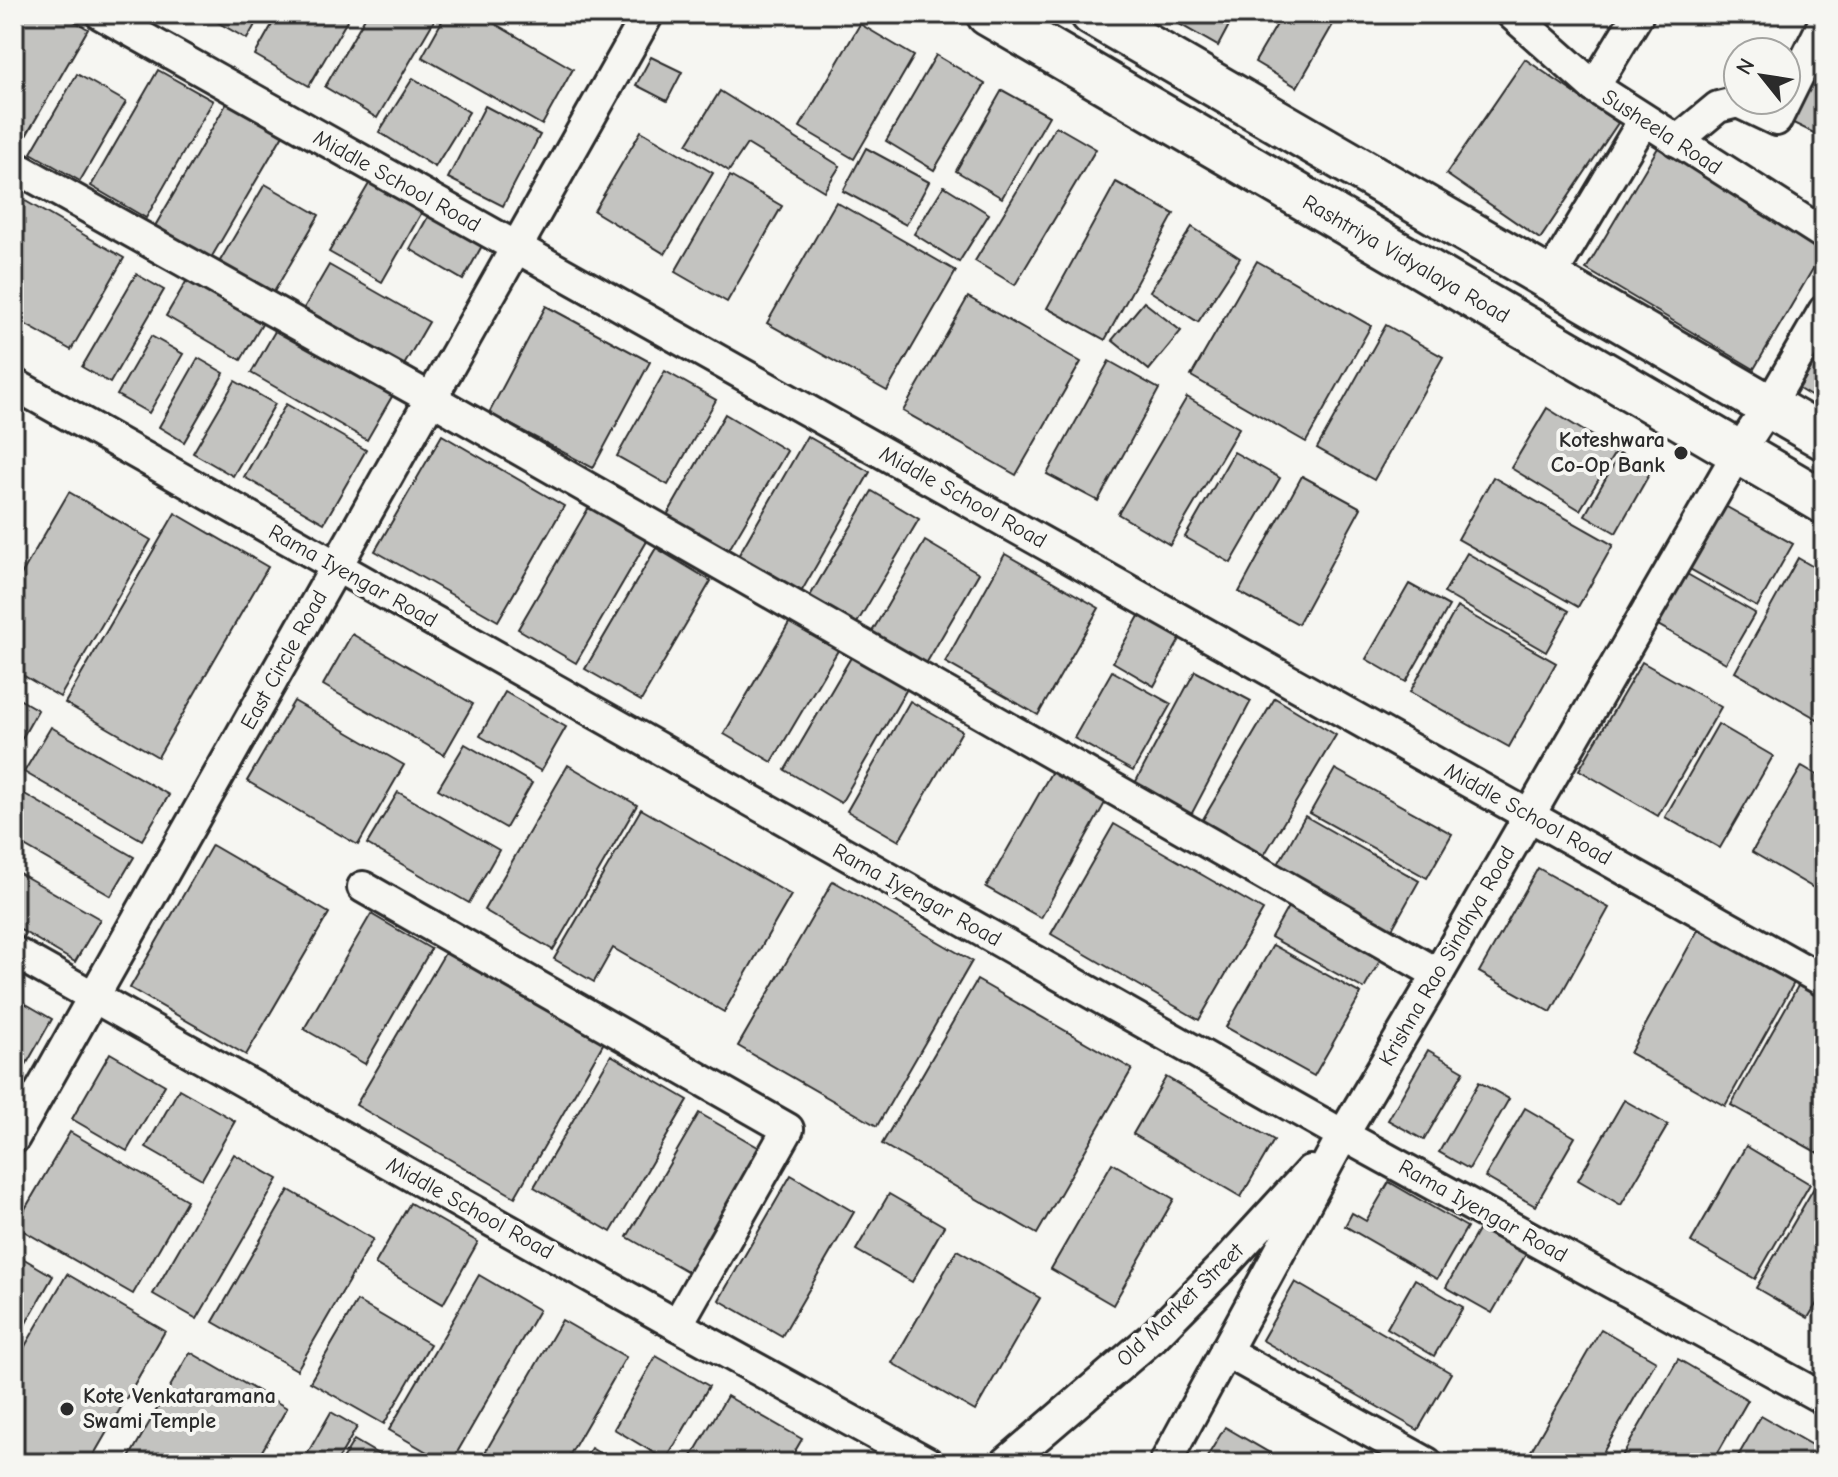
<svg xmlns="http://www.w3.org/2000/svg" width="1838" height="1477" viewBox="0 0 1838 1477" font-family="'Comic Neue',sans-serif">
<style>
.building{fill:#c3c3c0;stroke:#2b2b2b;stroke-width:2}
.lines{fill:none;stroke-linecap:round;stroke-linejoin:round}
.minor-casing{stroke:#2b2b2b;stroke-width:36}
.secondary-casing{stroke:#2b2b2b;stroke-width:48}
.minor{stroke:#f6f6f2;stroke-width:30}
.secondary{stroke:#f6f6f2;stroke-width:42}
.poi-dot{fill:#2b2b2b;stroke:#f6f6f2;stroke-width:3}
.labels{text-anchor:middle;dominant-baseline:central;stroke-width:8;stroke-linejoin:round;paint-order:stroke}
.street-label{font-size:22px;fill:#2b2b2b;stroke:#f6f6f2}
.poi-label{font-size:22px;font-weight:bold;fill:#2b2b2b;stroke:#f6f6f2;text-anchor:end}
</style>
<rect width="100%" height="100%" fill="#f6f6f2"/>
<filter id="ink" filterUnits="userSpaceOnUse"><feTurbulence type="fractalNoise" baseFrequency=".0125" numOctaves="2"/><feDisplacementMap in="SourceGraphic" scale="16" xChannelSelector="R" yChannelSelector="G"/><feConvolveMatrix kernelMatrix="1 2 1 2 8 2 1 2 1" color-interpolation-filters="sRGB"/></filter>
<g filter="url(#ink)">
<g class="building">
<polygon points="22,14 62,14 88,29 19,148 14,145 14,28"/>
<polygon points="203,14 261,14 247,39"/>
<polygon points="278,14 351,14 309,86 255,55"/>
<polygon points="367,14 438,14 377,118 325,87"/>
<polygon points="446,14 478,14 573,69 542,125 422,57"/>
<polygon points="1171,14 1235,14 1218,46 1169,18"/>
<polygon points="1283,14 1339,14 1297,87 1255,62"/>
<polygon points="860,24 914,56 854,159 800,127"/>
<polygon points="936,55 985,84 934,170 886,141"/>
<polygon points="651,57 682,72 667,101 636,85"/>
<polygon points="1525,59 1618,123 1540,239 1446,174"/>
<polygon points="158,70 213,101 146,218 91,186"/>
<polygon points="77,74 126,102 80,181 31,153"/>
<polygon points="1807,75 1824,84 1824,138 1785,119"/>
<polygon points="413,78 469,112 435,167 379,132"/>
<polygon points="1002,90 1049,116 1002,198 956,171"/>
<polygon points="720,91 840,166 824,191 747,144 729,171 687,144"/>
<polygon points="228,101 284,133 211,258 155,226"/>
<polygon points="485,106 540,135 503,206 448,178"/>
<polygon points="1056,126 1096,149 1015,285 975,261"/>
<polygon points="641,131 713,173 665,254 594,211"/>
<polygon points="1659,146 1824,244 1824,250 1754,369 1586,269"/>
<polygon points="866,148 929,182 906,225 843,191"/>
<polygon points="730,176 782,206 727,302 675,272"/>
<polygon points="370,182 422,212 382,282 329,252"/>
<polygon points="1116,182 1174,214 1105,340 1047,308"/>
<polygon points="265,184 319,215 271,297 217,266"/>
<polygon points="944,186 989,214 959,262 914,234"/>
<polygon points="15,195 124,258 71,350 14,318"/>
<polygon points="836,202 956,271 887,391 767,323"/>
<polygon points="430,213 483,244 463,280 410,249"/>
<polygon points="1192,227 1240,258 1198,322 1150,291"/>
<polygon points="1257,261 1371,326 1306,442 1191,376"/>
<polygon points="329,265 429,322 400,372 300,315"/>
<polygon points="136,274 164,290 110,383 82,367"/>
<polygon points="190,275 265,319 241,360 166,316"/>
<polygon points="968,297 1081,362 1016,475 903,411"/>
<polygon points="1144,302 1181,331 1149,370 1112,340"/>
<polygon points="546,306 650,362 593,468 489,413"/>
<polygon points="1386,325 1443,357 1374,480 1317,448"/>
<polygon points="278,326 394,393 367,440 251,373"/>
<polygon points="151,336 183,354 149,413 117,395"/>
<polygon points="1824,346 1824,404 1799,389"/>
<polygon points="198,358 224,373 184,442 159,427"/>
<polygon points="1109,361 1159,389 1098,501 1047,474"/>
<polygon points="665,371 716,400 668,485 617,456"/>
<polygon points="235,381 275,404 233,476 193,453"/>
<polygon points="1187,397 1239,428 1170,545 1118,514"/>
<polygon points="286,404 366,450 324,523 244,477"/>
<polygon points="1547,408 1616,451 1580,510 1511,468"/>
<polygon points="725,414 787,451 727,553 666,517"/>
<polygon points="442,435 564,506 498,621 375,551"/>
<polygon points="807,436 870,472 796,601 733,565"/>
<polygon points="1234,452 1280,478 1231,563 1185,537"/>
<polygon points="1620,453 1651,471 1616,533 1585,515"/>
<polygon points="1302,476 1361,508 1298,624 1239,592"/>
<polygon points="1493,477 1613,545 1578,607 1458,539"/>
<polygon points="872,491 919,519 854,628 807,601"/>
<polygon points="69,492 151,540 60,697 14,670 14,587"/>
<polygon points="592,502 650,536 576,663 518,629"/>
<polygon points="1725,506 1793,544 1757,607 1690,569"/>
<polygon points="175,513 268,567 158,757 65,703"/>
<polygon points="925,541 979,573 920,674 866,642"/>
<polygon points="656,548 711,581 641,701 585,669"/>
<polygon points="1467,553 1569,611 1546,652 1444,593"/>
<polygon points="1005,554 1099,608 1038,715 945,662"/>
<polygon points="1798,558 1824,573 1824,712 1819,720 1735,672"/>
<polygon points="1687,574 1755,613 1726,663 1658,625"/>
<polygon points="1409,584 1449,606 1406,682 1366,659"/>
<polygon points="1457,607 1556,663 1509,747 1410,692"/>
<polygon points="1143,609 1184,632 1154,686 1113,662"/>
<polygon points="792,618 840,647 772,762 724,734"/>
<polygon points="352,634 473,704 444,755 323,685"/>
<polygon points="853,654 908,687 841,803 785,770"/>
<polygon points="1642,662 1721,707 1658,816 1579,770"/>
<polygon points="1112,671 1171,704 1133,771 1074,738"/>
<polygon points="1195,671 1251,701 1191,815 1134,785"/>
<polygon points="505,692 566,727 541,771 480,736"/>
<polygon points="14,696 38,710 17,747 14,745"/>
<polygon points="1275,698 1336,735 1263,857 1202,821"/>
<polygon points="294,701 404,765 358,845 247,781"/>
<polygon points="910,701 962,731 899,841 847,811"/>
<polygon points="1718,724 1773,756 1720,848 1665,817"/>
<polygon points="51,727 169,795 142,840 24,772"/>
<polygon points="465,744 532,783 506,828 438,789"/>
<polygon points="1056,764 1110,794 1041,918 986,887"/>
<polygon points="568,765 637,805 553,950 484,910"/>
<polygon points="1802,766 1824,779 1824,879 1817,890 1752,852"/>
<polygon points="1335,769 1452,834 1427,878 1310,813"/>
<polygon points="16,789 134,857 111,896 14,840 14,793"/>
<polygon points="398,792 499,850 469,903 367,844"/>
<polygon points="641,809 791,895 724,1012 613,948 594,982 554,959"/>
<polygon points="1305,816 1419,881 1391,931 1277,866"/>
<polygon points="1114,824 1263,910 1199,1020 1051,934"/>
<polygon points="212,845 329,913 246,1055 130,988"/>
<polygon points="1538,868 1609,908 1551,1012 1479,972"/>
<polygon points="14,870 100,919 75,962 14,926"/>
<polygon points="833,881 972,961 877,1126 738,1046"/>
<polygon points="1293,898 1386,950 1364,989 1271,937"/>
<polygon points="371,914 431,949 365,1064 304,1029"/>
<polygon points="1699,928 1795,981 1725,1106 1630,1053"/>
<polygon points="1273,945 1361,994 1314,1076 1226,1027"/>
<polygon points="449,946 607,1037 515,1197 356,1105"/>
<polygon points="977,980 1132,1069 1037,1234 882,1144"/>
<polygon points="1799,984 1824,998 1824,1141 1818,1153 1731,1105"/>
<polygon points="14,997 52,1019 14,1086"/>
<polygon points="1428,1050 1464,1071 1424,1140 1388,1120"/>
<polygon points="110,1053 165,1085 127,1151 72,1119"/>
<polygon points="611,1055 688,1100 611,1232 534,1187"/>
<polygon points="1166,1077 1274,1140 1241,1197 1133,1134"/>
<polygon points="1479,1082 1509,1099 1469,1169 1439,1152"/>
<polygon points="179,1089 235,1121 202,1179 146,1147"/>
<polygon points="1624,1100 1668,1125 1621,1205 1578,1180"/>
<polygon points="1525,1108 1575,1137 1535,1206 1485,1177"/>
<polygon points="699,1113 770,1154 699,1278 627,1237"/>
<polygon points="70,1132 187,1200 133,1294 15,1226"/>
<polygon points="1746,1146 1810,1184 1755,1279 1691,1242"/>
<polygon points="234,1154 278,1179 197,1319 153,1294"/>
<polygon points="1112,1163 1174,1199 1113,1305 1051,1269"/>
<polygon points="1822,1174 1824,1174 1824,1291 1808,1318 1756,1288"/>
<polygon points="791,1175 854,1212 782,1336 719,1300"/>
<polygon points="1389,1182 1467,1227 1437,1279 1345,1226 1352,1213 1366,1221"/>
<polygon points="289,1190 373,1239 297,1370 213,1322"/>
<polygon points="889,1194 944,1226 912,1282 856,1250"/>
<polygon points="410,1203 478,1242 443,1304 375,1264"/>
<polygon points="1480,1227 1526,1254 1492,1313 1446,1287"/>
<polygon points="957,1250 1040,1298 975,1411 892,1363"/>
<polygon points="14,1253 53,1276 14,1344"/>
<polygon points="67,1274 165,1331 89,1463 31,1463 14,1453 14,1365"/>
<polygon points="479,1275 539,1310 451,1463 446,1463 389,1430"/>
<polygon points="1415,1279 1463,1307 1434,1356 1387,1328"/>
<polygon points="1295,1282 1451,1373 1418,1430 1262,1340"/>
<polygon points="357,1301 430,1344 384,1424 310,1382"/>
<polygon points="562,1320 626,1357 565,1463 479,1463"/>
<polygon points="1601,1329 1656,1361 1597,1463 1524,1463"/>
<polygon points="190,1352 287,1408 255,1463 126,1463"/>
<polygon points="656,1356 709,1386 666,1460 614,1429"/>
<polygon points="1678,1359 1748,1400 1712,1463 1618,1463"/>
<polygon points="727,1396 802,1439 788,1463 688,1463"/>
<polygon points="331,1412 357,1427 336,1463 302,1463"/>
<polygon points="1761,1416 1815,1447 1806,1463 1734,1463"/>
<polygon points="1225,1427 1287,1463 1204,1462"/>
<polygon points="354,1440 393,1463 340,1463"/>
<polygon points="591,1448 616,1463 582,1463"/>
</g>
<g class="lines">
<defs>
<g id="minor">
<polyline points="101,14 1824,981"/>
<polyline points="1512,14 1594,87 1824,234"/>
<polyline points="1594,87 1638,14"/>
<polyline points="1677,141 1718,107 1738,102 1776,120 1824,23"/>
<polyline points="14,166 430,398 1438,974"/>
<polyline points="1549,279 1644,120"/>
<polyline points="14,384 1343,1135 1824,1399"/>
<polyline points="363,887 788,1129 677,1325"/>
<polyline points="14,952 677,1325 928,1463"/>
<polyline points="14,1138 648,14"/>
<polyline points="1225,1351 1427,1463"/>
<polyline points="1006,1463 1153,1337 1225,1264 1310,1171"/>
<polyline points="1165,1463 1343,1135 1438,974 1738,453 1769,406 1824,311"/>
</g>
<g id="secondary">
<polyline points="988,14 1824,502"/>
<polyline points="1092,14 1824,438"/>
</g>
</defs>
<use href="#minor" class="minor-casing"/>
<use href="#secondary" class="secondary-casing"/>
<use href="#minor" class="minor"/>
<use href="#secondary" class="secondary"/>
</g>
</g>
<g class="poi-dot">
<circle cx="1681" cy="453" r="8"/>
<circle cx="67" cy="1409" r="8"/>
</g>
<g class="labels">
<g class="street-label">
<text transform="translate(1662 132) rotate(33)">Susheela Road</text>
<text transform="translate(397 181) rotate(29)">Middle School Road</text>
<text transform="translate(1406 259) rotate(30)">Rashtriya Vidyalaya Road</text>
<text transform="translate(963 497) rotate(29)">Middle School Road</text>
<text transform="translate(353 576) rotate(29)">Rama Iyengar Road</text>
<text transform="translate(284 660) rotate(-61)">East Circle Road</text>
<text transform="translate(1528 814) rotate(29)">Middle School Road</text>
<text transform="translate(917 895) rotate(29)">Rama Iyengar Road</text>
<text transform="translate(1447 956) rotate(-60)">Krishna Rao Sindhya Road</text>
<text transform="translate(470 1208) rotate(29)">Middle School Road</text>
<text transform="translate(1483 1211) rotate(29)">Rama Iyengar Road</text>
<text transform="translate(1180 1305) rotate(-44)">Old Market Street</text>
</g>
<g class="poi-label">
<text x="1665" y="440">Koteshwara<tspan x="1665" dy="25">Co-Op Bank</tspan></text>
<text x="83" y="1396" text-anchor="start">Kote Venkataramana<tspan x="83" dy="25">Swami Temple</tspan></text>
</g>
</g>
<rect width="1838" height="1477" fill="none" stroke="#f6f6f2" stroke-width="48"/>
<rect x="24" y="24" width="1790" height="1429" fill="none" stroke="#2b2b2b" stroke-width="3" filter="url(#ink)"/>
<g transform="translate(1762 76) rotate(300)"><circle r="38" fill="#f6f6f2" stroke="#a5a5a2" stroke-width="2"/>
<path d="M0-6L14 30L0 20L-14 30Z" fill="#2b2b2b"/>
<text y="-12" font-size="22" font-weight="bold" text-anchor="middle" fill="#2b2b2b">N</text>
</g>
</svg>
